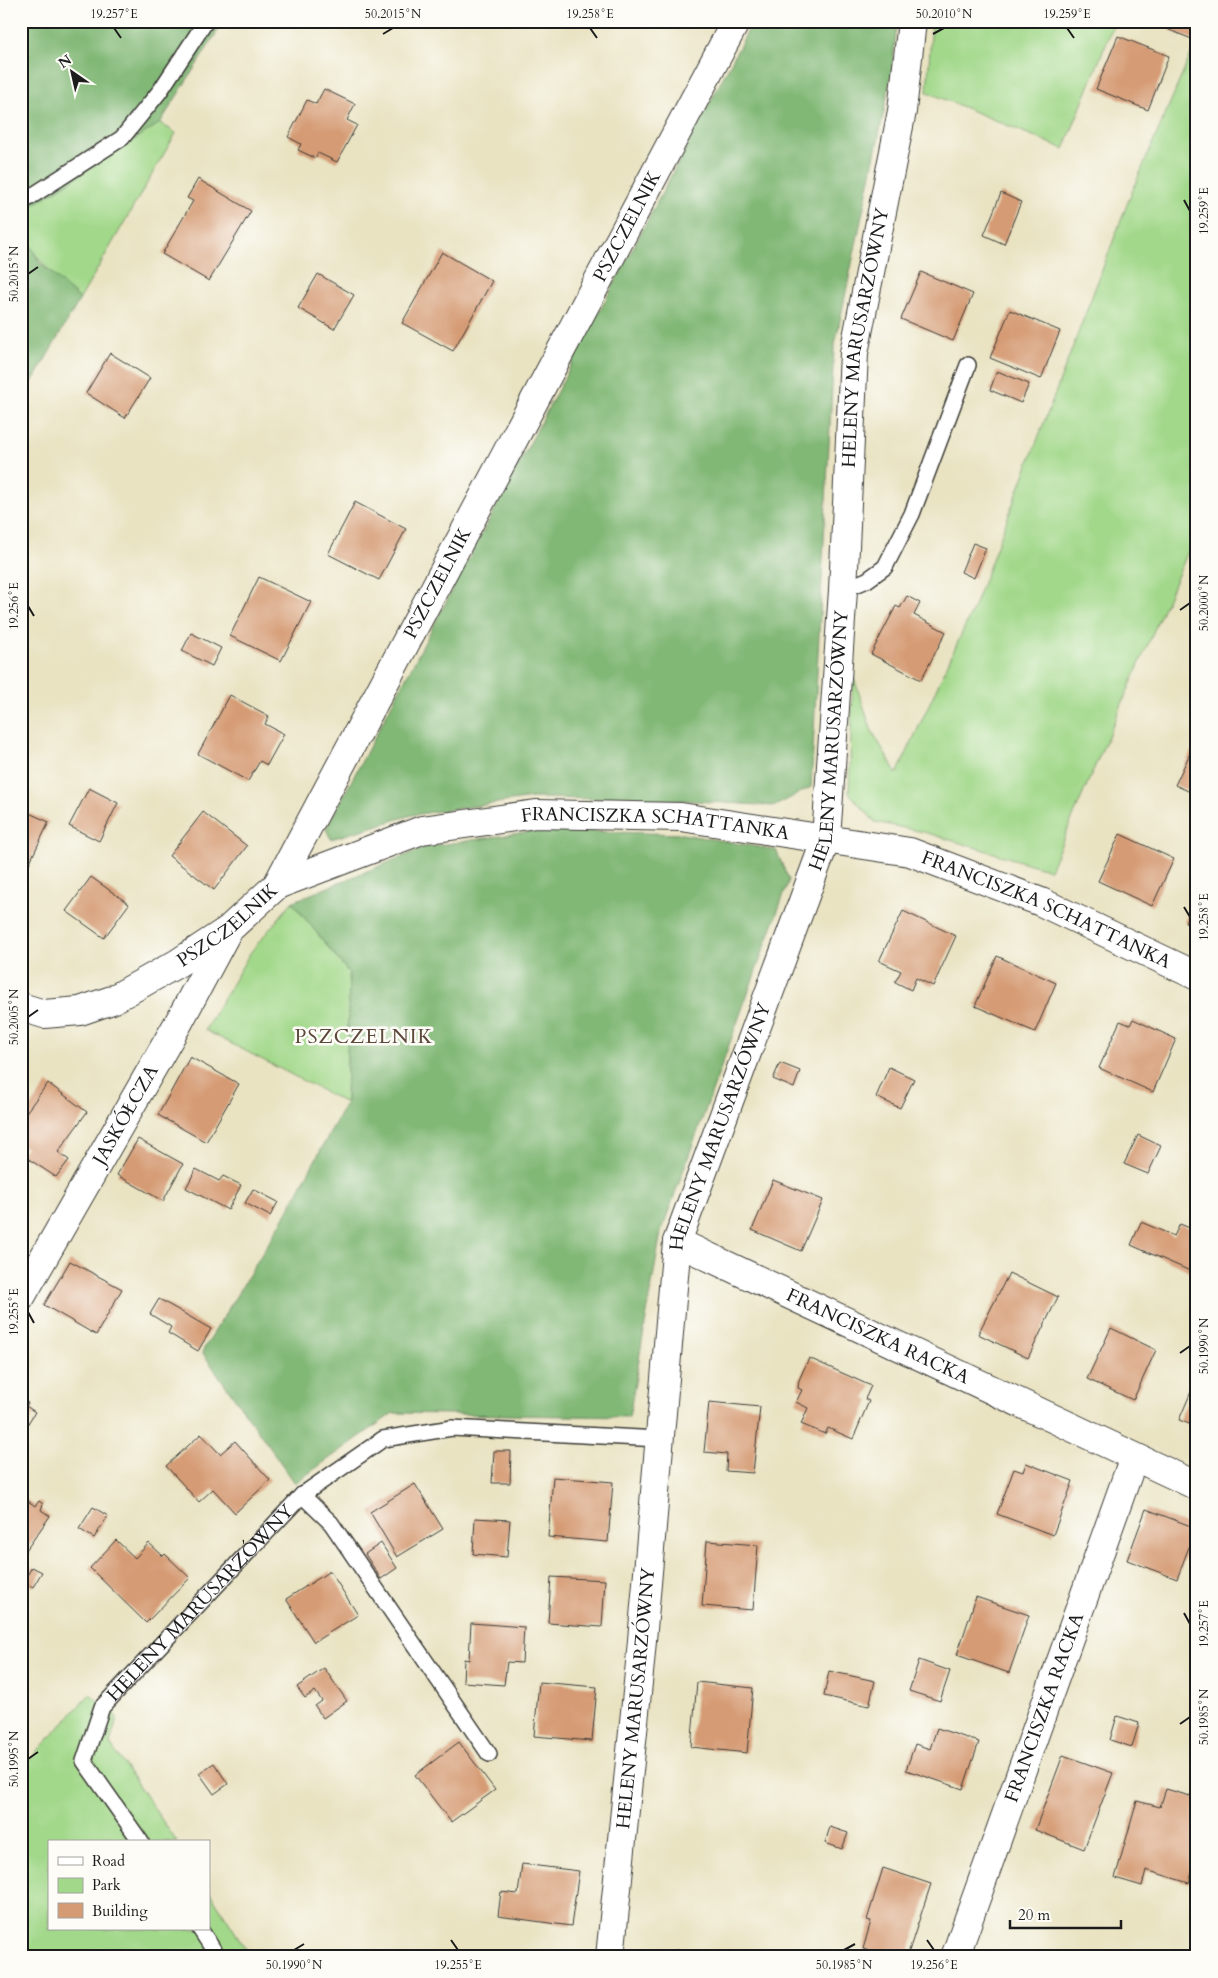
<svg xmlns="http://www.w3.org/2000/svg" width="1218" height="1978" viewBox="0 0 1218 1978" font-family="Cardo,serif">
<style>
.green{fill:#a2d88a;stroke:#5f7a53}
.forest{fill:#81b876;stroke:#4e6a49}
.building{fill:#d59b75}
.lines{fill:none;stroke-linecap:round;stroke-linejoin:round}
.service-casing{stroke:#3b3a35;stroke-width:18}
.minor-casing{stroke:#3b3a35;stroke-width:30}
.service{stroke:#fff;stroke-width:15}
.minor{stroke:#fff;stroke-width:28}
.ticks{fill:none;stroke:#1c1c1c;stroke-width:2}
.labels{text-anchor:middle;dominant-baseline:central;stroke-width:5;stroke-linejoin:round;paint-order:stroke}
.street-label{font-size:19px;fill:#1c1c1c;stroke:#fdfcf7}
.neighbourhood-label{font-size:20px;letter-spacing:1px;fill:#5d483b;stroke:#fdfcf7}
.neatline{fill:none;stroke:#1c1c1c;stroke-width:2}
.ticks-label{font-size:12px;text-anchor:middle;fill:#1c1c1c}
</style>
<rect width="100%" height="100%" fill="#fdfcf7"/>
<filter id="ink" filterUnits="userSpaceOnUse"><feTurbulence type="fractalNoise" baseFrequency=".02" numOctaves="2"/><feDisplacementMap in="SourceGraphic" scale="10" xChannelSelector="R" yChannelSelector="G"/><feConvolveMatrix kernelMatrix="1 2 1 2 8 2 1 2 1" color-interpolation-filters="sRGB"/></filter>
<filter id="wash" filterUnits="userSpaceOnUse"><feTurbulence type="fractalNoise" baseFrequency=".0096" numOctaves="4" result="noise"/><feDisplacementMap in="SourceGraphic" scale="20" xChannelSelector="R" yChannelSelector="G"/><feGaussianBlur stdDeviation="1.12" result="paint"/><feColorMatrix in="noise" values="0 0 0 0 0 0 0 0 0 0 0 0 0 0 0 0 0 1.4 0 .05"/><feComposite in="paint" operator="in"/></filter>
<g filter="url(#wash)">
<rect width="100%" height="100%" fill="#e9e3c2"/>
<g class="green">
<polygon points="932,21 1115,21 1064,149 927,92"/>
<polygon points="1197,40 1197,531 1050,870 924,832 875,822 849,793 853,675 871,729 897,774 973,609 1131,194"/>
<path d="M160,123l16,10 -96,166c-25,-23 -59,-48 -59,-86z"/>
<polygon points="292,902 349,973 346,1103 205,1030 250,953"/>
<polygon points="90,1694 117,1717 110,1744 177,1842 49,1842 49,1929 209,1929 209,1891 251,1957 21,1957 21,1769"/>
</g>
<g class="forest">
<polygon points="21,21 224,21 160,123 21,213"/>
<polygon points="753,21 897,21 892,73 834,349 811,787 775,806 680,800 532,798 412,815 331,839 326,829"/>
<polygon points="21,227 40,263 80,299 27,391 21,395"/>
<polygon points="540,830 682,834 776,850 789,880 661,1232 629,1417 393,1413 295,1483 202,1352 285,1216 346,1103 349,973 292,902 426,847"/>
</g>
<g id="blocks">
<g class="building">
<polygon points="1173,21 1197,22 1197,41 1169,30"/>
<polygon points="1118,36 1169,56 1148,110 1096,89"/>
<polygon points="324,89 355,104 347,120 357,125 337,162 318,153 315,158 298,150 301,144 288,137 307,100 316,104"/>
<polygon points="198,179 251,211 209,281 162,254 193,201 187,198"/>
<polygon points="1001,193 1021,202 1004,244 984,235"/>
<polygon points="442,252 492,281 453,351 402,323"/>
<polygon points="921,272 973,294 953,341 901,319"/>
<polygon points="318,274 354,295 334,329 298,308"/>
<polygon points="1010,310 1060,331 1041,379 990,358"/>
<polygon points="110,353 150,378 125,418 86,393"/>
<polygon points="997,371 1029,384 1021,403 990,390"/>
<polygon points="355,502 406,529 379,580 328,554"/>
<polygon points="973,543 986,548 974,578 961,572"/>
<polygon points="259,577 311,602 281,661 230,636"/>
<polygon points="907,596 920,603 914,615 946,632 921,680 871,654 896,606 900,608"/>
<polygon points="191,633 221,648 212,666 182,651"/>
<polygon points="230,695 269,716 265,724 284,734 267,765 260,761 248,781 198,754"/>
<polygon points="1197,739 1197,795 1175,785"/>
<polygon points="89,788 118,803 99,841 69,826"/>
<polygon points="203,812 247,846 214,890 169,856"/>
<polygon points="29,813 49,822 24,874 21,873 21,830"/>
<polygon points="1120,834 1174,859 1152,906 1098,881"/>
<polygon points="91,877 129,904 104,938 66,911"/>
<polygon points="1197,897 1197,927 1185,922"/>
<polygon points="903,911 956,936 933,986 916,978 911,990 895,982 901,971 879,961"/>
<polygon points="997,956 1056,983 1035,1032 975,1006"/>
<polygon points="1133,1019 1176,1039 1153,1092 1099,1068 1120,1021 1130,1025"/>
<polygon points="190,1057 239,1084 206,1142 158,1115"/>
<polygon points="780,1063 800,1071 794,1088 773,1079"/>
<polygon points="889,1067 914,1079 900,1108 876,1097"/>
<polygon points="48,1083 87,1112 58,1152 69,1160 56,1177 21,1154 26,1148 21,1144 21,1119"/>
<polygon points="1138,1135 1161,1146 1148,1174 1124,1164"/>
<polygon points="138,1139 183,1164 163,1201 117,1175"/>
<polygon points="196,1169 219,1181 223,1176 241,1185 228,1210 186,1188"/>
<polygon points="773,1180 823,1200 801,1251 752,1230"/>
<polygon points="253,1189 278,1202 270,1216 245,1203"/>
<polygon points="1141,1222 1174,1236 1180,1224 1197,1231 1197,1274 1131,1245"/>
<polygon points="70,1261 122,1289 96,1335 44,1305"/>
<polygon points="1009,1273 1058,1297 1028,1358 978,1334"/>
<polygon points="159,1299 211,1329 198,1351 168,1333 171,1327 150,1314"/>
<polygon points="1111,1328 1156,1350 1133,1400 1087,1379"/>
<polygon points="809,1358 871,1386 865,1399 869,1401 853,1439 828,1428 825,1434 801,1424 808,1408 796,1402 802,1390 798,1388 799,1380"/>
<polygon points="1197,1378 1197,1427 1179,1420"/>
<polygon points="21,1399 28,1403 26,1406 35,1412 25,1428 21,1426"/>
<polygon points="709,1402 760,1407 753,1473 726,1471 727,1454 704,1452"/>
<polygon points="201,1434 220,1454 235,1441 270,1480 235,1513 213,1489 199,1502 166,1466"/>
<polygon points="494,1451 511,1451 510,1483 492,1483"/>
<polygon points="1026,1463 1073,1481 1053,1535 997,1514 1014,1469 1023,1472"/>
<polygon points="553,1477 613,1482 608,1542 548,1537"/>
<polygon points="415,1484 443,1529 397,1557 370,1512"/>
<polygon points="21,1496 35,1506 39,1501 43,1504 41,1510 50,1516 24,1553 21,1551"/>
<polygon points="93,1507 108,1516 94,1538 79,1529"/>
<polygon points="1146,1509 1196,1528 1177,1579 1127,1560"/>
<polygon points="475,1518 510,1520 507,1557 473,1554"/>
<polygon points="116,1540 135,1558 149,1543 163,1556 165,1554 190,1578 146,1623 90,1568"/>
<polygon points="707,1541 758,1545 753,1610 702,1606"/>
<polygon points="381,1543 397,1568 381,1579 365,1554"/>
<polygon points="32,1567 42,1572 33,1587 23,1582"/>
<polygon points="330,1571 358,1615 314,1642 286,1599"/>
<polygon points="551,1577 605,1580 602,1627 548,1623"/>
<polygon points="976,1597 1029,1615 1009,1673 957,1655"/>
<polygon points="471,1623 524,1627 522,1663 507,1662 504,1685 463,1682 464,1659 469,1660"/>
<polygon points="919,1660 950,1671 940,1701 909,1691"/>
<polygon points="324,1668 347,1701 323,1718 315,1706 322,1701 315,1691 305,1698 297,1687"/>
<polygon points="829,1671 875,1681 869,1706 824,1696"/>
<polygon points="539,1682 597,1687 592,1741 534,1736"/>
<polygon points="697,1682 753,1688 747,1753 691,1747"/>
<polygon points="1117,1716 1139,1723 1132,1747 1110,1740"/>
<polygon points="937,1728 979,1742 963,1789 906,1770 915,1744 930,1749"/>
<polygon points="459,1742 495,1790 451,1822 415,1775"/>
<polygon points="1063,1755 1113,1773 1084,1849 1035,1830"/>
<polygon points="214,1763 228,1784 214,1794 199,1773"/>
<polygon points="1166,1789 1197,1798 1197,1856 1189,1883 1146,1870 1142,1886 1115,1878 1137,1801 1160,1807"/>
<polygon points="830,1827 848,1833 842,1849 825,1843"/>
<polygon points="522,1864 579,1871 571,1926 498,1916 501,1892 518,1894"/>
<polygon points="883,1868 931,1884 907,1957 888,1957 863,1949 871,1921 867,1920"/>
<polygon points="675,1950 729,1955 729,1957 675,1957"/>
</g>
</g>
</g>
<g filter="url(#ink)">
<use href="#blocks" fill-opacity="0" stroke="#3b3a35" stroke-width="1"/>
<g class="lines">
<defs>
<g id="service">
<polyline points="21,203 122,138 160,91 206,21"/>
<polyline points="843,590 867,580 885,567 912,514 968,365"/>
<polyline points="302,1495 331,1523 489,1754"/>
<path id="s1" d="M141,1842l-57,-81 18,-54 200,-212 81,-56 69,-11 207,11"/>
<polyline points="200,1929 218,1957"/>
</g>
<g id="minor">
<path id="s2" d="M277,885l145,-55 114,-16 145,3 229,35 131,50 156,74"/>
<path id="s3" d="M21,1007l23,7 36,-3 32,-11 66,-37 50,-33 49,-45 459,-864"/>
<path id="s4" d="M677,1242l520,244"/>
<path id="s5" d="M21,1297l159,-277 46,-86"/>
<path id="s6" d="M610,1957l30,-294 37,-421 149,-403 17,-249 11,-237 48,-242 10,-90"/>
<path id="s7" d="M955,1957l179,-500"/>
</g>
</defs>
<use href="#service" class="service-casing"/>
<use href="#minor" class="minor-casing"/>
<use href="#service" class="service"/>
<use href="#minor" class="minor"/>
</g>
</g>
<path class="ticks" d="M114,28l7,10M590,28l7,10M1067,28l7,10M383,34l10,-6M933,34l11,-6M1184,200l6,11M28,274l10,-7M28,606l6,10M1180,610l10,-7M1184,907l6,10M28,1017l10,-7M28,1312l6,11M1180,1353l10,-7M1184,1613l6,11M1180,1724l10,-7M28,1759l10,-7M451,1940l7,10M927,1940l7,10M294,1950l10,-6M844,1950l11,-6"/>
<g class="labels">
<g class="street-label">
<text stroke="none"><textPath href="#s3" startOffset="1042">PSZCZELNIK</textPath></text>
<text stroke="none"><textPath href="#s6" startOffset="1651">HELENY MARUSARZÓWNY</textPath></text>
<text stroke="none"><textPath href="#s3" startOffset="638">PSZCZELNIK</textPath></text>
<text stroke="none"><textPath href="#s6" startOffset="1246">HELENY MARUSARZÓWNY</textPath></text>
<text stroke="none"><textPath href="#s2" startOffset="390">FRANCISZKA SCHATTANKA</textPath></text>
<text stroke="none"><textPath href="#s2" startOffset="795">FRANCISZKA SCHATTANKA</textPath></text>
<text stroke="none"><textPath href="#s3" startOffset="232">PSZCZELNIK</textPath></text>
<text stroke="none"><textPath href="#s5" startOffset="210">JASKÓŁCZA</textPath></text>
<text stroke="none"><textPath href="#s6" startOffset="841">HELENY MARUSARZÓWNY</textPath></text>
<text stroke="none"><textPath href="#s4" startOffset="222">FRANCISZKA RACKA</textPath></text>
<text stroke="none"><textPath href="#s1" startOffset="299">HELENY MARUSARZÓWNY</textPath></text>
<text stroke="none"><textPath href="#s6" startOffset="260">HELENY MARUSARZÓWNY</textPath></text>
<text stroke="none"><textPath href="#s7" startOffset="265">FRANCISZKA RACKA</textPath></text>
</g>
<g class="neighbourhood-label">
<text x="364" y="1036">PSZCZELNIK</text>
</g>
</g>
<rect width="1218" height="1978" fill="none" stroke="#fdfcf7" stroke-width="55"/>
<rect x="48" y="1840" width="162" height="90" fill="#fdfcf7" stroke="#a3a29f"/>
<rect x="58" y="1857" width="25" height="8" fill="#ffffff" stroke="#a3a29f"/>
<text x="92" y="1866" font-size="15" fill="#1c1c1c">Road</text>
<rect x="58" y="1878" width="25" height="15" fill="#a2d88a" stroke="#a3a29f"/>
<text x="92" y="1890" font-size="15" fill="#1c1c1c">Park</text>
<rect x="58" y="1903" width="25" height="15" fill="#d59b75" stroke="#a3a29f"/>
<text x="92" y="1916" font-size="15" fill="#1c1c1c">Building</text>
<g transform="translate(72 72) rotate(326)" stroke="#fdfcf7" stroke-width="4" paint-order="stroke">
<path d="M0-4L9 19L0 12L-9 19Z" fill="#1c1c1c"/>
<text y="-8" font-size="14" font-weight="bold" text-anchor="middle" fill="#1c1c1c">N</text>
</g>
<path d="M1010 1920v8h111v-8" fill="none" stroke="#1c1c1c" stroke-width="2.5"/>
<text x="1018" y="1920" font-size="15" fill="#1c1c1c" stroke="#fdfcf7" stroke-width="4" paint-order="stroke">20 m</text>
<rect x="28" y="28" width="1162" height="1922" class="neatline"/>
<g class="ticks-label">
<text x="114" y="18">19.257°E</text>
<text x="393" y="18">50.2015°N</text>
<text x="590" y="18">19.258°E</text>
<text x="944" y="18">50.2010°N</text>
<text x="1067" y="18">19.259°E</text>
<text transform="translate(1204 211) rotate(-90)" y="4">19.259°E</text>
<text transform="translate(14 274) rotate(-90)" y="4">50.2015°N</text>
<text transform="translate(1204 603) rotate(-90)" y="4">50.2000°N</text>
<text transform="translate(14 606) rotate(-90)" y="4">19.256°E</text>
<text transform="translate(1204 917) rotate(-90)" y="4">19.258°E</text>
<text transform="translate(14 1017) rotate(-90)" y="4">50.2005°N</text>
<text transform="translate(14 1312) rotate(-90)" y="4">19.255°E</text>
<text transform="translate(1204 1346) rotate(-90)" y="4">50.1990°N</text>
<text transform="translate(1204 1624) rotate(-90)" y="4">19.257°E</text>
<text transform="translate(1204 1717) rotate(-90)" y="4">50.1985°N</text>
<text transform="translate(14 1759) rotate(-90)" y="4">50.1995°N</text>
<text x="294" y="1969">50.1990°N</text>
<text x="458" y="1969">19.255°E</text>
<text x="844" y="1969">50.1985°N</text>
<text x="934" y="1969">19.256°E</text>
</g>
</svg>
